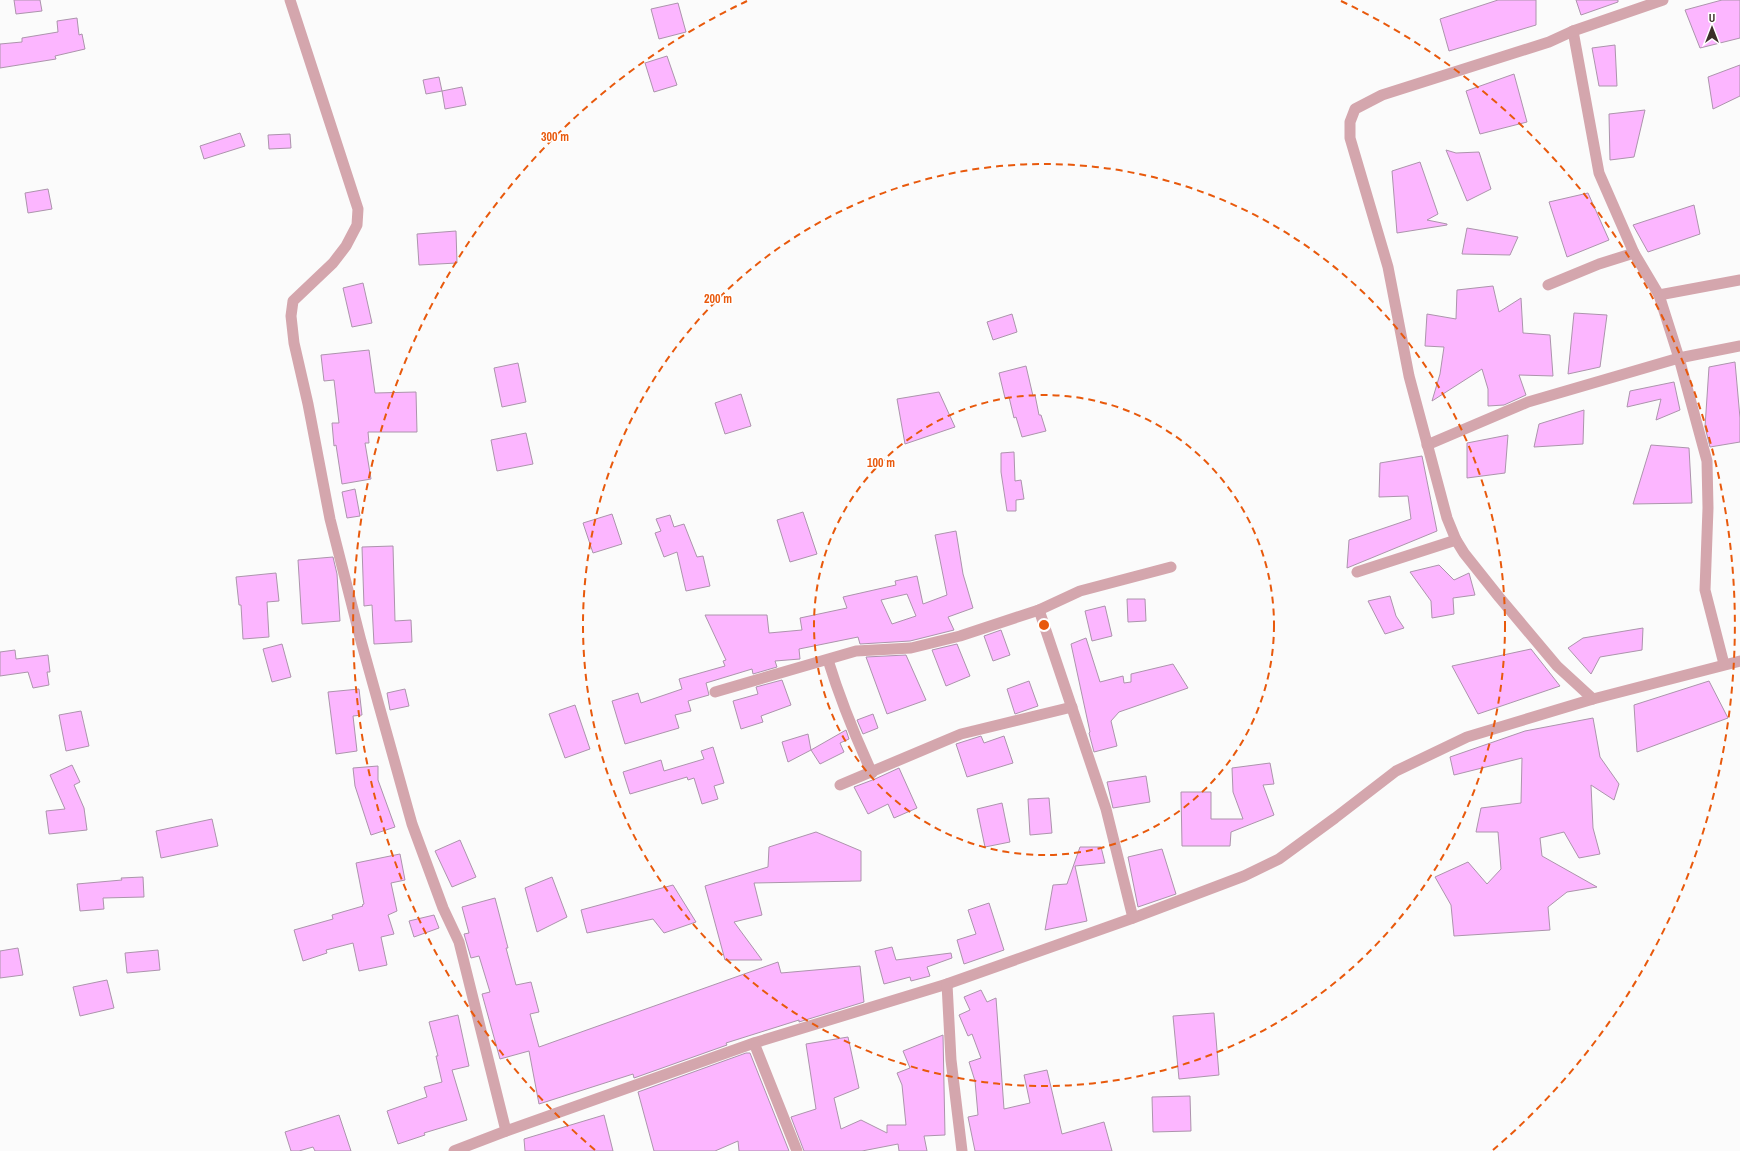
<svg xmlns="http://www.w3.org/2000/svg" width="1740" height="1151" viewBox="0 0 1740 1151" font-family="'Archivo Narrow',sans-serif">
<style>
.building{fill:#fcb6ff;stroke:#ac94ac;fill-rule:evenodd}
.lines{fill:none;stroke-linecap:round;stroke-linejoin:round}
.minor{stroke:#d4a6ad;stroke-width:11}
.ring{fill:none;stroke:#e8590c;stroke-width:2;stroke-dasharray:7 5}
.centre{fill:#e8590c;stroke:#fff;stroke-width:2}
.ring-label{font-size:12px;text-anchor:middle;font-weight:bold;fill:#e8590c;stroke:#fff;stroke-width:3;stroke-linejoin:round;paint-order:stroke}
</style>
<rect width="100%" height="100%" fill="#fbfbfb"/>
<g class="building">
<polygon points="14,0 40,0 42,11 16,14"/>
<polygon points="1498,0 1536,0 1536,25 1449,51 1440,19"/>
<polygon points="1576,0 1618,0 1618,2 1581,15"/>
<polygon points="1722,0 1740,0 1740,38 1700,48 1685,10"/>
<polygon points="678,3 686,32 659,39 651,9"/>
<polygon points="77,18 79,35 82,34 85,49 55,56 56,59 0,68 0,44 22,42 22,38 58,32 57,21"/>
<polygon points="1615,45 1617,86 1599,86 1592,48"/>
<polygon points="667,56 677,85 654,92 645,63"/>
<polygon points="1740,65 1740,96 1713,109 1708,77"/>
<polygon points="1514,74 1527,122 1480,134 1466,91"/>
<polygon points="439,77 442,91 426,94 423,80"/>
<polygon points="462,87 466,105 445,109 442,91"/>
<polygon points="1645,110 1634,157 1610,160 1609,114"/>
<polygon points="240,133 245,146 204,159 200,146"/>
<polygon points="290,134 291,148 269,149 268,135"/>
<polygon points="1446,150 1456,153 1479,152 1491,189 1467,201"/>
<polygon points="1420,162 1438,214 1427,220 1447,224 1447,225 1397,233 1392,171"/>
<polygon points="48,189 52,209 28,213 25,193"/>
<polygon points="1588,193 1609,240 1567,257 1549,202"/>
<polygon points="1694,205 1700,234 1648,252 1633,225"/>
<polygon points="1467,228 1490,232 1518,237 1510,255 1462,254"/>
<polygon points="456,231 457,263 419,265 417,234"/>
<polygon points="363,283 372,323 352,327 343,288"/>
<polygon points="1493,286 1499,312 1521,298 1523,333 1550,335 1553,376 1519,375 1526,395 1504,405 1488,406 1488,389 1482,369 1432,401 1440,374 1444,347 1425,346 1427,314 1456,319 1457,290"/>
<polygon points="1574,313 1607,315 1600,367 1568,374"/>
<polygon points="1012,314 1017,332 993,340 987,322"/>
<polygon points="369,350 375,393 416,392 417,432 368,432 369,443 365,443 371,479 342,484 336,445 334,446 332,423 339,423 334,380 324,381 321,355"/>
<polygon points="1735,362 1740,418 1740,442 1710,447 1705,427 1709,367"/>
<polygon points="518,363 526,402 502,407 494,368"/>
<polygon points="1026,366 1033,396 1035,395 1039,415 1041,415 1046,431 1022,437 1016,417 1014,418 1009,397 1005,398 999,373"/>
<polygon points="1674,382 1680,410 1656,420 1661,399 1627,407 1630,391"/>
<polygon points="939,392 955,427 905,444 897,399"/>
<polygon points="741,394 751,426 725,434 715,403"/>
<polygon points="1584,410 1583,444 1534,447 1539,424"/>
<polygon points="526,433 533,464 497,471 491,440"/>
<polygon points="1508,435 1505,473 1467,478 1467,443"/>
<polygon points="1651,445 1689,448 1692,503 1633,504"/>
<polygon points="1014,452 1015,481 1021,480 1024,499 1016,500 1016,511 1007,511 1001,472 1001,453"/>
<polygon points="1422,456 1437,531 1347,568 1349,540 1411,519 1408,496 1379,497 1380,463"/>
<polygon points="355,489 360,516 347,518 342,492"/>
<polygon points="803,512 817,554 790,562 777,520"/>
<polygon points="612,514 622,544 593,553 583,523"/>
<polygon points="670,515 674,527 684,524 697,557 703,556 710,586 686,591 677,552 664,557 655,533 661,531 656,519"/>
<path d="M956,531l7,43 10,34 -25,9 6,13 -44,11 -50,3 -2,-7 -59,12 1,10 -25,2 2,6 -24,7 -1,-5 -46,14 3,12 -21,6 3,10 -16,4 4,13 -54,16 -13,-43 26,-8 3,10 41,-14 -3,-10 46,-13 -2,-5 3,-1 -21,-45h62l2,18 33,-3 -2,-12 47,-10 -4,-11 53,-12 -1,-4 22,-5 6,28 24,-9 -12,-60zM907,594l9,22 -24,8 -11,-24z"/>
<polygon points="393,546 395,621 411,620 412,642 374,644 372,605 364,606 362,547"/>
<polygon points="333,557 337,574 340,621 302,624 298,560"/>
<polygon points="1439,565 1454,580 1469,573 1475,595 1453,598 1454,614 1432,618 1431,601 1410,572"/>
<polygon points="276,573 279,601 267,602 269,637 243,639 241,605 239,605 236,577"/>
<polygon points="1390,596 1396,616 1404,628 1385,634 1368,601"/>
<polygon points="1127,599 1145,599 1146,621 1128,622"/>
<polygon points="1105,606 1112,636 1092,641 1085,611"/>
<polygon points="1643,628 1642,650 1600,657 1591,674 1568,648 1583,638"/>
<polygon points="1001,630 1010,655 993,661 984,636"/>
<polygon points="1086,638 1100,682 1123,676 1124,683 1131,682 1131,674 1173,664 1188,688 1119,712 1111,721 1117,746 1094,752 1089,733 1090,732 1071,644"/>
<polygon points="282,644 291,677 272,682 263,649"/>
<polygon points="957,644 970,676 946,686 932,650"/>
<polygon points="1531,649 1560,686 1478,714 1452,666"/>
<polygon points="15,650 16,659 48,655 50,672 47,672 49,685 33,688 28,672 0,676 0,652"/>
<polygon points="906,655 926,700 887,714 866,657"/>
<polygon points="782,680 791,705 761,716 763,722 741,729 733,701 758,694 756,687"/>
<polygon points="1029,681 1038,706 1015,714 1007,689"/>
<polygon points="1709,681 1728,718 1637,752 1634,705"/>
<polygon points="359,689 362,715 353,716 357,751 336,754 328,692"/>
<polygon points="405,689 409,706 390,710 387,693"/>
<polygon points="575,705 590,749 565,758 549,714"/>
<polygon points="81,711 89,746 66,751 59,715"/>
<polygon points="873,714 878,728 863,734 857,720"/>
<polygon points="1593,718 1600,757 1619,784 1614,800 1591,785 1593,828 1600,854 1579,858 1564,832 1540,838 1542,856 1597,887 1567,892 1548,907 1550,930 1454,936 1451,905 1435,877 1468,862 1487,884 1501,869 1498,832 1476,832 1481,808 1521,803 1522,758 1454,775 1450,757 1525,731"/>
<polygon points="846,730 849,739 840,743 844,752 820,764 811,750"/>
<polygon points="808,734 811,750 788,762 782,742"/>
<polygon points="981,736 984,743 1004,736 1013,763 967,777 956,744"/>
<polygon points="713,747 724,783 714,786 718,799 702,804 694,778 688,780 687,777 630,794 623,772 661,760 664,771 704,759 701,751"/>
<polygon points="1270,763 1274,784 1263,785 1274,815 1231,832 1230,846 1182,846 1181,792 1211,792 1211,819 1243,819 1233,792 1232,768"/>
<polygon points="72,765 80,782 74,785 84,808 87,830 49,834 46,811 65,809 50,775"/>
<polygon points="378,766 378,780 395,827 371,835 355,786 353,768"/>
<polygon points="899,768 917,808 894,818 888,804 868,814 854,787 875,779"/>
<polygon points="1146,776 1150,802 1113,808 1107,782"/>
<polygon points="1049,798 1052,833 1030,835 1028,799"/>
<polygon points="1002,803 1010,842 985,847 977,809"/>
<polygon points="212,819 218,846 161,858 156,831"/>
<polygon points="816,832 861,851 861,881 754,883 762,915 734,922 762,960 725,960 705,886 768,867 769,847"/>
<polygon points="460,840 476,877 452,887 435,851"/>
<polygon points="1080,847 1101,847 1105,863 1075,866 1087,921 1045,930 1053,885 1067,884"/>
<polygon points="1162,849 1176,894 1138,907 1128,857"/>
<polygon points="400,854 405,880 391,883 397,911 388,915 394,934 381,937 387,965 359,971 353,943 326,950 327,953 303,961 294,930 333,919 332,915 363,906 362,905 364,904 356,863"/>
<polygon points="143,877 144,897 103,898 104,909 80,911 77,884 122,880 121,878"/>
<polygon points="552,877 567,917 537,932 525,888"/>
<polygon points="673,885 696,922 664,933 653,919 587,933 581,910"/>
<polygon points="495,898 508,948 506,948 516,985 531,982 539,1012 530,1014 539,1047 778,962 781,973 860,966 864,1002 799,1022 799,1020 726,1043 727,1045 634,1078 633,1074 539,1104 529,1051 500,1059 482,994 490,992 479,956 471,958 464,934 469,933 462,907"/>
<polygon points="989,903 1004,950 964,964 957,940 976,934 968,910"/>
<polygon points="434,915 439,928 414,937 409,921"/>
<polygon points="892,947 896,960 951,953 952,958 927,967 930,976 911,981 910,977 884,984 875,951"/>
<polygon points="18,948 23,975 0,978 0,951"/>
<polygon points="158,950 160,970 127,973 125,953"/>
<polygon points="107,980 114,1008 80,1016 73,987"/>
<polygon points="981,990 987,1002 996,998 1004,1109 1030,1103 1024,1075 1047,1070 1062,1134 1104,1122 1112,1151 975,1151 968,1117 978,1115 975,1081 969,1062 981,1058 972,1034 968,1036 959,1015 970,1010 964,997"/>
<polygon points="1214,1013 1219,1075 1179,1079 1173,1016"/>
<polygon points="458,1015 469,1066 452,1070 467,1120 424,1133 425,1135 398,1144 387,1111 427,1097 424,1087 442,1082 436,1056 438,1056 429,1022"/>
<polygon points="943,1035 945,1135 924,1136 927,1151 899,1151 898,1144 862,1151 804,1151 791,1117 816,1109 806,1044 848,1037 859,1088 834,1098 841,1129 861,1120 887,1133 887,1125 906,1125 902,1085 897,1073 910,1068 903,1051"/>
<polygon points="746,1053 750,1053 789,1151 739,1151 738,1141 715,1151 654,1151 638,1092"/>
<polygon points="1190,1096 1191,1131 1153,1132 1152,1097"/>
<polygon points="339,1115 351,1151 315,1151 313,1147 299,1151 291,1151 285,1132"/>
<polygon points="604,1115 613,1151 525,1151 524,1139"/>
</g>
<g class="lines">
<g class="minor">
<polyline points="290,0 358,209 357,225 346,246 333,263 293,301 291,316 294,343 308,404 330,519 361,641 412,824 443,908 459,942 506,1131 754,1043 947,984 1133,918 1244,876 1279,859 1335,818 1396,771 1467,737 1593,699 1740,661"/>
<polyline points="1573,31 1599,173 1634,253 1659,295 1679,358 1707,461 1708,508 1705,590 1724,664"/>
<polyline points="1548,285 1599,264 1634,253"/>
<polyline points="1659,295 1740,280"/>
<polyline points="1427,445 1528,402 1679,358 1740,346"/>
<polyline points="1357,572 1456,540"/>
<polyline points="1039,610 1106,809 1133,918"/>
<path d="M828,660c12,39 27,76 44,113"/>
<polyline points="715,692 856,651 911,648 960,636 1039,610 1080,591 1171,567"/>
<polyline points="1593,699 1557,666 1499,597 1464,553 1456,540 1447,518 1409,376 1388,267 1350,138 1350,122 1355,109 1382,95 1549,42 1573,31 1663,0"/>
<polyline points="840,785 961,734 1072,707"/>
<polyline points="947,984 951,1060 962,1151"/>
<polyline points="754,1043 797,1151"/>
<polyline points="454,1151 506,1131"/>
</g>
</g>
<g class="ring">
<circle cx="1044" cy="625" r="230"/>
<circle cx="1044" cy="625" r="461"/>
<path d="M595 1150A691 691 0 0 1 747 1M1341 1A691 691 0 0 1 1493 1150"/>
</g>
<circle cx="1044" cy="625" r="6" class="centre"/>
<g class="ring-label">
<text x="555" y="141">300 m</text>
<text x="718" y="303">200 m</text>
<text x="881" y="467">100 m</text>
</g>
<g transform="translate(1712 28)" stroke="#ffffff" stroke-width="3" paint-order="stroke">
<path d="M0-3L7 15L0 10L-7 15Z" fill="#3b2f28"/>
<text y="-6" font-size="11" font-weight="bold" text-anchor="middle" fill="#3b2f28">U</text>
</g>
</svg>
